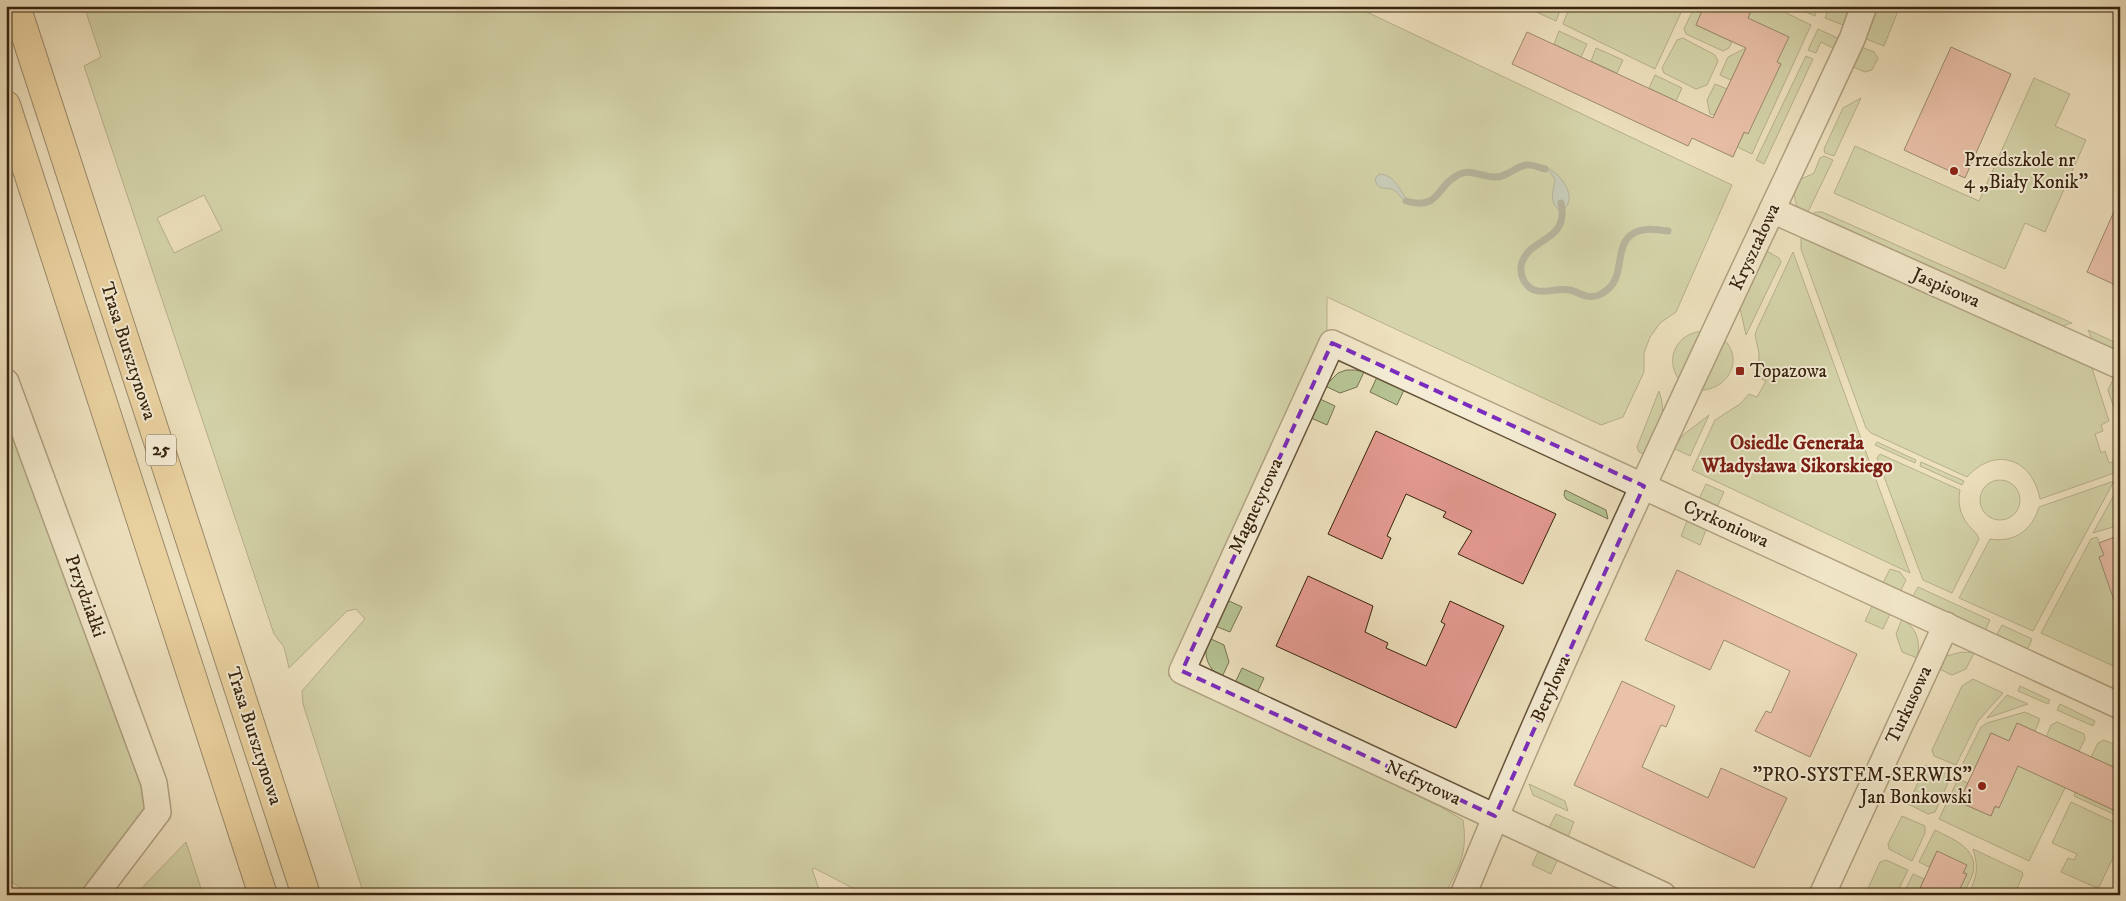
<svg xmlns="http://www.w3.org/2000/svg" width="2126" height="901" viewBox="0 0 2126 901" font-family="'IM FELL DW Pica',serif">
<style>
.green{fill:#b6c393;stroke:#767350;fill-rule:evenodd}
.water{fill:#9fbabd;stroke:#757e77}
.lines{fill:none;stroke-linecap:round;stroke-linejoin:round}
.stream{stroke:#757e77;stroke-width:7}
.building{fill:#e49a91;stroke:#37230d}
.minor-casing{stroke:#655239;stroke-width:28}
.major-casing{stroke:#37230d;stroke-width:30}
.minor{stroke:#f4ecd5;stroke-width:25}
.major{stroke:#e7c07f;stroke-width:28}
.marked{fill:none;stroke:#7b2cbf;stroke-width:4;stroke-dasharray:10 6;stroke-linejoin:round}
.poi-dot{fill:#8f2418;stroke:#f4ecd5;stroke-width:2}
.labels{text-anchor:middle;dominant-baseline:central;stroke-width:4;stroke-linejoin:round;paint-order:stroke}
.shield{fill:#f4ecd5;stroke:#705f49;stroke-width:1}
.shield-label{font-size:18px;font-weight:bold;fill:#37230d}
.poi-label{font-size:19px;fill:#37230d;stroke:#f4ecd5;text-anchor:start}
.street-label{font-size:19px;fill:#37230d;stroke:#f4ecd5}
.neighbourhood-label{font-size:20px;font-weight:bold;fill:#7a1f14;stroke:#f4ecd5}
</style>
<rect width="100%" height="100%" fill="#eee1be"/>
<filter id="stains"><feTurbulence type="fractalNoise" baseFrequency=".004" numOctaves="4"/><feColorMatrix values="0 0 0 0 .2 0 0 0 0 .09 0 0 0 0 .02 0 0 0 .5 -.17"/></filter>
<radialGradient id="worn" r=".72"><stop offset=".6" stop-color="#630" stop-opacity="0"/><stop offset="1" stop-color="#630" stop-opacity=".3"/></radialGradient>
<g class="green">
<path d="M84,6h1270l378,179 -56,127 -16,11 -10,14 -6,16v19l-21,45 -22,8 -274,-128v32l-159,347 273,131 22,13c5,35 -4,45 -18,75h-579l-52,-27 -2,1 9,26h-457l-61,-191 -1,-13 63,-72 -9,-10 -9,2 -58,57 -5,-21 -10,-13 -190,-568 17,-9zM204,195l18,35 -48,23 -17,-35z"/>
<polygon points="1528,6 1562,6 1556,21 1532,10"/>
<polygon points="1570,6 1684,6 1655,69 1563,24"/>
<polygon points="1695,6 1704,6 1696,25 1732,42 1729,48 1723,51 1686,34 1684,29"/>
<polygon points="1742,6 1772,6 1811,25 1752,154 1737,147 1781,64 1777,62 1748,18 1751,11"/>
<polygon points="1800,6 1818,6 1815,16 1799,9"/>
<polygon points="1830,6 1837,6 1836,8 1851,14 1846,26 1825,18"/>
<polygon points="1876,6 1900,6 1884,46 1864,38"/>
<polygon points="1818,29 1840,39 1835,49 1821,42 1816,53 1808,50"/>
<polygon points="1559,31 1587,44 1581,57 1554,44"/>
<polygon points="1683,38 1715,55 1718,61 1707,85 1696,89 1664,73 1662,68 1677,40"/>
<polygon points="1859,46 1874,52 1878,58 1872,70 1865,72 1851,66"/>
<polygon points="1596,48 1623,60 1617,73 1591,61"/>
<polygon points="1746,48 1731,80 1720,75 1728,57"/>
<polygon points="1806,56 1813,59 1764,164 1756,160"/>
<polygon points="1655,75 1682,88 1676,101 1649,88"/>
<polygon points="2034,78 2070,94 2055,126 2086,140 2045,232 2025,223 2005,269 1834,193 1855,146 1979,201"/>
<polygon points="1715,84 1727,89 1714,115 1710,114 1707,100"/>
<polygon points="1861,98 1834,156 1825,153 1824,149 1843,108"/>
<path d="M1824,156l9,4 -27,56c-13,-9 -13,-21 -9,-35l17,-8 6,-15z"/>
<polygon points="1815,212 1822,212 2072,323 2055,328 1811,216"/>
<path d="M1804,232l286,130 19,59 -8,4 2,6 -8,3 6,19 4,-2 4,12 11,-4v12l-80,28c-8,-41 -45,-53 -73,-22l-96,-44 -5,-5 -65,-179v-10z"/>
<polygon points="1765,250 1779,258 1781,262 1746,335 1740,308 1742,299"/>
<polygon points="1793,252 1910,573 1692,470 1715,420 1740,404 1749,394 1757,397 1766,381 1758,377 1759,353 1755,335 1757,329"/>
<polygon points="2088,330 2119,344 2114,355 2095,346"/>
<path d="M1703,331l-24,49c-15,-22 -2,-47 24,-49z"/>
<path d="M1720,336c28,22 7,58 -26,54z"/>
<polygon points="1346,370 1355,370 1364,372 1357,387 1340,393 1325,386 1338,373"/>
<polygon points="2116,373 2120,375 2113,391 2120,394 2120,426 2108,390"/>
<polygon points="1377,377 1404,390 1397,405 1370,392"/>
<path d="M1659,391c9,24 0,44 -16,63l-4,-2 -2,-5z"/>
<polygon points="1320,399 1335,406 1327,425 1311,418"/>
<polygon points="6,415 143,783 145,808 127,842 84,895 31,895 6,878"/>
<polygon points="1709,415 1690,456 1673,448 1683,435"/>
<polygon points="1877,442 1916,460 1915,463 1875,445"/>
<path d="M1880,454l80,36c-3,14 1,29 12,39 4,4 5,5 7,10l-27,54 -29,-13 -46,-122z"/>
<polygon points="1921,462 1964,481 1962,485 1920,466"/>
<circle cx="2000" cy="500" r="20"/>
<path d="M2114,481l-81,150 -74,-33 31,-59c25,4 42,-9 49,-32z"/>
<polygon points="1706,484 1724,492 1717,507 1699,499"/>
<polygon points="2120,484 2120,525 2093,533"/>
<polygon points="1565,490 1606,510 1608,519 1566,499 1564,495"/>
<polygon points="1687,521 1706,530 1700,545 1681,536"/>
<polygon points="2097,537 2104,555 2099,557 2120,606 2116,608 2120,617 2120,669 2041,633 2091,539"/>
<polygon points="1890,569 1900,572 1906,580 1900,592 1883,583"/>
<polygon points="1918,587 1990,620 1985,631 1912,598"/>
<polygon points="1227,600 1242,607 1230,632 1215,626"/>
<polygon points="1872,606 1890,614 1883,629 1865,621"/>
<path d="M1902,619c15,9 19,23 15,39l-15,-6 -6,-18z"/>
<polygon points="2002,625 2032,639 2027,651 1996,636"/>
<path d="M1209,638l15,7 5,17 -7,15c-15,-7 -20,-25 -13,-39z"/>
<polygon points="1962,652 1974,653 1966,669 1952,675 1937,668 1946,656"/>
<polygon points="1242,668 1264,678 1257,693 1235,683"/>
<polygon points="1973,679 2003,693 1978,721 1956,765 1934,756 1932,750 1962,686"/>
<polygon points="2020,686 2050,700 2048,704 2018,691"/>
<polygon points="2007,695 2028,704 1987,718"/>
<polygon points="2060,704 2095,721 2093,726 2057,710"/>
<polygon points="2025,712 2040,719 2035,731 2017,723 2009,741 1991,733 1974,770 1964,765 1963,763 1981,727 1987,723"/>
<polygon points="2057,722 2084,734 2085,739 2079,751 2046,737 2051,725"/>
<polygon points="2104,740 2120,747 2120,770 2091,757 2098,743"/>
<polygon points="2003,754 2067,784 2029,861 1939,819 1958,779 1968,783 1959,802 1991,816 1995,807 1999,808"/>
<polygon points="1926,765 1951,776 1935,812 1928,814 1908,804"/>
<polygon points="1529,784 1565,801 1568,811 1533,795"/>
<polygon points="2076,788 2083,796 2120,813 2120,817 2074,796"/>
<polygon points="2071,802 2120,825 2120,843 2099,887 2095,887 2061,872 2068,858 2074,860 2077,854 2052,843"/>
<polygon points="1556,814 1574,822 1568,837 1549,828"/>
<polygon points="1902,816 1925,826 1925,833 1912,861 1889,849 1888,844"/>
<path d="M1935,830c17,9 44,18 38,43 -2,7 -7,15 -10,22h-10l5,-2 9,-19 -30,-23 -8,16 -10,-5z"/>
<polygon points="186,842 203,895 135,895"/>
<path d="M1973,849l49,23 1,3 -9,20h-46c9,-19 11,-26 5,-46z"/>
<polygon points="1539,850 1558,859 1551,874 1532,865"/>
<polygon points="1886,860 1908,870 1896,895 1865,895 1880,862"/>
<polygon points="1913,874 1924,879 1917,895 1903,895"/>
</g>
<g class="water">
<path d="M1542,166c16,3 40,33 19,45 -14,-9 -7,-20 -6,-32l-6,-8 -14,-2z"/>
<path d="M1379,174c15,0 21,16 28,26l-1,2c-4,-3 -8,-9 -12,-12 -9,-4 -16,2 -19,-11z"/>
</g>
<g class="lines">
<g class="stream">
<path d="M1406,201c35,10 30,-17 54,-27 13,-5 22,3 34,3 12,1 21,-10 32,-12 6,-1 14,3 19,4"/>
<path d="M1561,203c8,39 -29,33 -39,59 -2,6 -1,13 2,19 13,21 34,2 52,11 8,4 16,7 25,2 28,-14 10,-48 33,-61 9,-6 23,-3 34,-2"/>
</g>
</g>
<g class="building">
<polygon points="1704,6 1753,6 1748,18 1789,37 1777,62 1781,64 1748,134 1744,132 1733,157 1692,138 1688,146 1512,64 1527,32 1713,118 1746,48 1696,25"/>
<polygon points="1951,47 2011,74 1965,178 1904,150"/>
<polygon points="2120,198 2120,287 2087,272"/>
<polygon points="1376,431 1556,514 1523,584 1458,554 1472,531 1443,517 1446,512 1406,494 1387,536 1391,538 1382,559 1328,534"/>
<polygon points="2120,535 2120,608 2117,609 2099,557 2104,555 2099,543"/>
<polygon points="1677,570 1857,654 1810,757 1755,731 1766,711 1771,713 1790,671 1724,640 1710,670 1645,640"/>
<polygon points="1308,576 1373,606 1365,632 1388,643 1386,648 1426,666 1445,624 1441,622 1450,601 1504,626 1456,728 1276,646"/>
<polygon points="1622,681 1675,706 1666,727 1661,725 1642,767 1708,798 1721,768 1787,798 1754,868 1574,785"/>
<polygon points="2017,723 2120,770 2120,813 2018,766 1999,808 1995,806 1991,816 1959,802 1991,733 2009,741"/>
<polygon points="1937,851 1967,865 1963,873 1967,874 1957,895 1917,895"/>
</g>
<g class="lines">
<defs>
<g id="minor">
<polyline points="1772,210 2120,366"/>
<polyline points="6,382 154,783 158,812 95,895"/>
<path d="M1463,895c119,-290 257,-572 389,-856l12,-33"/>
<polyline points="1663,895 1182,671 1332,343 2120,706"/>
<polyline points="1822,895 1946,625"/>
</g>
<g id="major">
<polyline points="16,6 306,895"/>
<polyline points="6,105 263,895"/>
</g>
</defs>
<use href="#minor" class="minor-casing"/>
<use href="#major" class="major-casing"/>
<use href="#minor" class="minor"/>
<use href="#major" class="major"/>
</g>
<path d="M0 0H2126V901H0ZM1332,343l312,143 -149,330 -313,-145z" fill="#eee1be" fill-opacity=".55" fill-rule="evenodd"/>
<path class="marked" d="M1332,343l312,143 -149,330 -313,-145z"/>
<g class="poi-dot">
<circle cx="1954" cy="171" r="5"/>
<rect x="1735" y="366" width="10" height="10" rx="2.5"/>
<circle cx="1982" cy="786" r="5"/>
</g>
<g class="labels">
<rect class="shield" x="146" y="434.5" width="30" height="31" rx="4"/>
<g class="shield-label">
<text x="161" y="450">25</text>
</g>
<g class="poi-label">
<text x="1964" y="160">Przedszkole nr<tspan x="1964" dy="22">4 „Biały Konik”</tspan></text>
<text x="1750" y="371">Topazowa</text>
<text x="1972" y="775" text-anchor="end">"PRO-SYSTEM-SERWIS"<tspan x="1972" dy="22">Jan Bonkowski</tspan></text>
</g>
<g class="street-label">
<text transform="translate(1755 247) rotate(-65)">Kryształowa</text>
<text transform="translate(1946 288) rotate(24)">Jaspisowa</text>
<text transform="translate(128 351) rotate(72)">Trasa Bursztynowa</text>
<text transform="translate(1256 506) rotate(-65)">Magnetytowa</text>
<text transform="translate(1726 524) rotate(24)">Cyrkoniowa</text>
<text transform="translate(85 596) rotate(70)">Przydziałki</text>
<text transform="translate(1551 689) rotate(-66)">Berylowa</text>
<text transform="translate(1909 705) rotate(-65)">Turkusowa</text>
<text transform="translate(254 736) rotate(72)">Trasa Bursztynowa</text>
<text transform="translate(1423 783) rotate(25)">Nefrytowa</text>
</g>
<g class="neighbourhood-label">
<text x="1797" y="443">Osiedle Generała<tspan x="1797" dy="23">Władysława Sikorskiego</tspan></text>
</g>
</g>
<rect width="2126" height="901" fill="none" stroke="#eee1be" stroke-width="25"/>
<rect x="8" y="8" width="2111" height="886" fill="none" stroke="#37230d" stroke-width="2.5"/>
<rect x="12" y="12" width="2101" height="876" fill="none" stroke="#37230d"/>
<rect width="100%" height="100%" filter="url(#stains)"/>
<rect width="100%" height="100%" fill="url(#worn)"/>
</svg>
